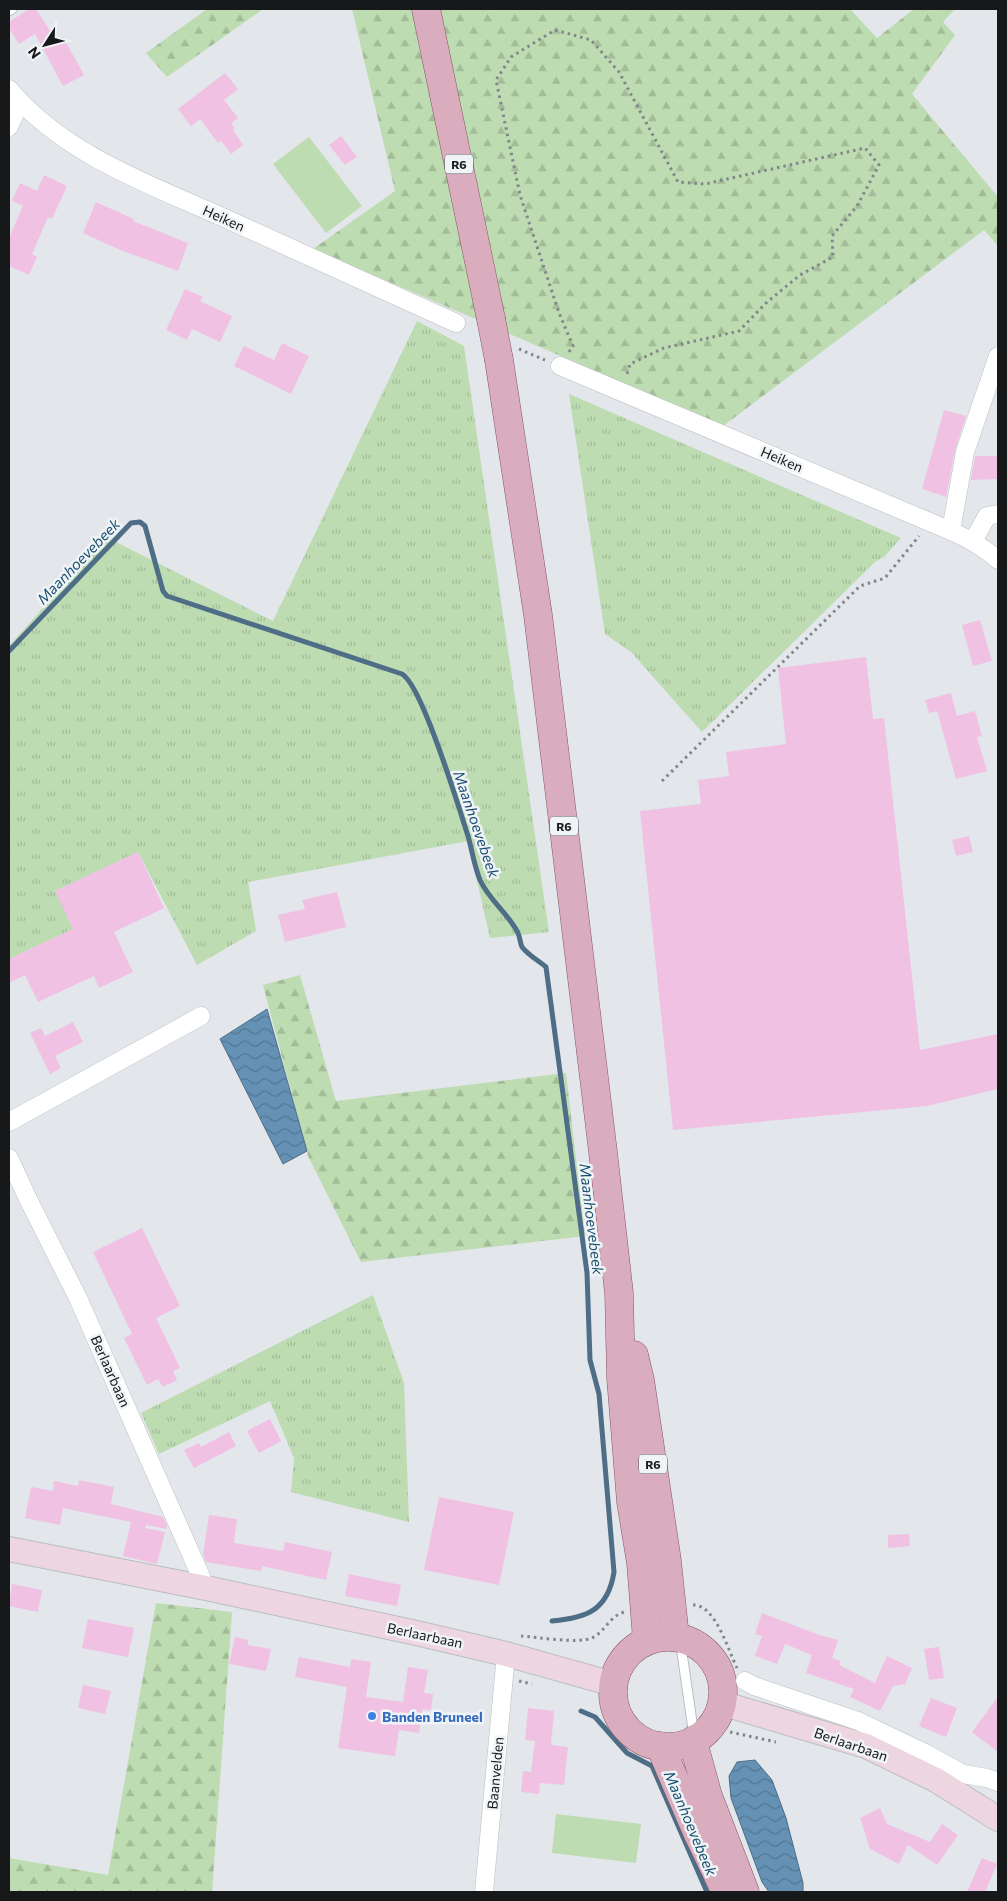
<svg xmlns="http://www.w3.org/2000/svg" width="1007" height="1901" viewBox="0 0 1007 1901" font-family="Commissioner,sans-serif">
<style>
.grass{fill:url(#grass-tufts)}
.forest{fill:url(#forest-firs)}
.pitch{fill:#bddcb2}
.water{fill:url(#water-waves);stroke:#4e6d86}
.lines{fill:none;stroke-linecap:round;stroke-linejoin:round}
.stream{stroke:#4e6d86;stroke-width:5}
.building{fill:#f1c1e4}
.lane-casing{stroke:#bbbec1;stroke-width:11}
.street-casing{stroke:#bbbec1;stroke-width:19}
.secondary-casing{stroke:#bbbec1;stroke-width:26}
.primary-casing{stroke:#865668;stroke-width:29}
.path{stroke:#838688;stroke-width:3;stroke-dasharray:2.5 4;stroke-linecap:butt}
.lane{stroke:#fff;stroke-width:9}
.street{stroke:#fff;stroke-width:18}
.secondary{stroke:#edd6df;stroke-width:24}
.primary{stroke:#daadbe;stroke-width:28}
.primary-bridge-casing{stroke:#865668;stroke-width:29;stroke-linecap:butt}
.primary-bridge{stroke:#daadbe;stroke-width:28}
.shop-dot{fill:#3f7fe0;stroke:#f0f4f7;stroke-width:2}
.labels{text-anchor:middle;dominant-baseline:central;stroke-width:5;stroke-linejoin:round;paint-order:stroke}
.shield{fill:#f0f4f7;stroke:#585a5c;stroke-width:1}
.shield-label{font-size:12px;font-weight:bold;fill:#171819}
.street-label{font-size:14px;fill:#171819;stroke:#f0f4f7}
.shop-label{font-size:14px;font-weight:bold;fill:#366cbe;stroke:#f0f4f7;text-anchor:start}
.water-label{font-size:15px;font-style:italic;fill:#1a5072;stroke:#f0f4f7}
</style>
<defs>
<pattern id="grass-tufts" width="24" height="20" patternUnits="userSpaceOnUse" patternTransform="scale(1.25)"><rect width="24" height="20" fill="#bddcb2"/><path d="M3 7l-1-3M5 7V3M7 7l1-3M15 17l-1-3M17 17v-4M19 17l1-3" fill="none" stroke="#a2bc98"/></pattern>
<pattern id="forest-firs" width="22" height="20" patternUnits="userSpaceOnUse" patternTransform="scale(1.25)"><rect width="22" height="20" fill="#bddcb2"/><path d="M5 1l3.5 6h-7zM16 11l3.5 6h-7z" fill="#a2bc98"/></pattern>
<pattern id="water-waves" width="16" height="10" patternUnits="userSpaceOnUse" patternTransform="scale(1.25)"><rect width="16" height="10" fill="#6592b4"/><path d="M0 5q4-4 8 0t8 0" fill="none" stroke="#527692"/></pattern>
</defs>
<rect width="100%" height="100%" fill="#e3e6ea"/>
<g class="grass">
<polygon points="417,321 464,346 549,932 490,938 468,841 248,882 256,931 197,965 138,852 56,891 73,929 9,959 9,646 106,537 273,621"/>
<polygon points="569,394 901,538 884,557 875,562 702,732 631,652 605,634"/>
<polygon points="373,1295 404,1383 409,1522 291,1492 294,1458 270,1401 159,1454 141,1413"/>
</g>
<g class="forest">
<polygon points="207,9 263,9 167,77 146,53"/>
<polygon points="352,9 850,9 877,38 914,9 955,9 943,22 955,35 912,94 998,197 998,246 984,230 723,426 313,249 395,191"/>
<polygon points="300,975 336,1101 566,1073 585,1236 361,1262 308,1156 263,985"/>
<polygon points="156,1603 232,1612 212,1892 9,1892 9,1858 108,1875"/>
</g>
<g class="pitch">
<polygon points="309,137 362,206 326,233 273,164"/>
<polygon points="556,1814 641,1824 636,1863 552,1853"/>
</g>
<g class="water">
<polygon points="267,1009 307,1151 283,1164 220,1039"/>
<polygon points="755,1760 772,1780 786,1818 803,1883 803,1892 769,1892 762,1882 731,1798 729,1776 737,1762"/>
</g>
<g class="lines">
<g class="stream">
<path d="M9,651l122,-128 9,-1 5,4 18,65 4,5 235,78c20,11 57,134 66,162 4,14 6,29 12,44 9,20 28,33 38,53 2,4 2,10 4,14 6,8 17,14 24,20l41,306 3,87 9,34 15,178c-6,38 -27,46 -62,49"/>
<polyline points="581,1711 595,1717 627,1753 652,1766 707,1892"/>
</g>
</g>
<g class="building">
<polygon points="29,9 36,9 56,40 63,37 84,75 63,86 35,34 19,44 9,28 9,22"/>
<polygon points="225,73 238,89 224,100 238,118 231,123 235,129 233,130 243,145 231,154 221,141 218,143 200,119 191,126 178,109"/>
<polygon points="341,136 357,157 345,165 329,145"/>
<polygon points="44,175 67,186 52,219 48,217 32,254 37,257 29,275 9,266 9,238 23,206 12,201 20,183 37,191"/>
<polygon points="96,202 134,219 133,221 188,243 178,271 120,250 83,233"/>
<polygon points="185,289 203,297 200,301 232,316 220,342 192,329 187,340 166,330"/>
<polygon points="282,343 309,356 291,394 234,366 244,346 274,360"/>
<polygon points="944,410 966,416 955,450 946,497 922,489"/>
<polygon points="975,456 998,456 998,479 971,480"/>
<polygon points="980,620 992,661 973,666 962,625"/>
<polygon points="866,657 873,719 884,718 920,1050 998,1034 998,1089 927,1106 673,1130 640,811 701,804 698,780 729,776 726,752 786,744 778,668"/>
<polygon points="951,693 957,716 975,711 982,736 977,737 987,771 956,779 937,711 929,713 925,700"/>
<polygon points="969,836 973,852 956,856 952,840"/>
<polygon points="138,852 164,908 114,932 133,972 99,988 94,976 38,1002 25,975 9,983 9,959 73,929 55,891"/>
<polygon points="337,892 346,927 285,942 278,915 305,909 302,900"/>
<polygon points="73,1022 83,1042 55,1056 61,1068 50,1074 30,1033 41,1028 45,1036"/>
<polygon points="142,1228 180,1306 156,1318 180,1368 173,1371 177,1380 163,1387 158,1379 147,1385 124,1338 132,1334 93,1252"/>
<polygon points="270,1419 281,1441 259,1453 247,1431"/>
<polygon points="229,1432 236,1446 194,1468 184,1450 199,1443 201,1447"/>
<polygon points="79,1480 114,1487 111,1504 163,1517 167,1525 166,1529 146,1525 145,1528 165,1532 157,1564 123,1556 131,1522 63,1508 60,1525 25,1518 31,1487 53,1491 54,1481 78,1486"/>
<polygon points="439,1497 514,1512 499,1585 424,1570"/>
<polygon points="209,1515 237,1519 234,1543 283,1551 285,1542 332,1552 326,1580 262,1566 261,1571 206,1562 203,1554"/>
<polygon points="909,1534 910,1546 888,1548 888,1535"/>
<polygon points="349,1574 401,1585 397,1606 345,1596"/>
<polygon points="12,1584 42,1590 38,1612 9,1606"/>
<polygon points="762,1613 819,1635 838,1640 832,1658 841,1661 839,1665 875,1683 887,1656 912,1668 905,1684 893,1686 880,1711 850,1697 854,1689 806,1673 812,1655 785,1644 777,1664 755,1656 762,1636 755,1634"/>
<polygon points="88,1619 134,1628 128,1657 82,1648"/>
<polygon points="235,1637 248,1640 248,1645 271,1649 266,1671 229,1664"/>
<polygon points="939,1647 944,1678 929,1680 924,1649"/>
<polygon points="299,1657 350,1667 351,1659 371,1662 366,1697 403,1702 408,1667 428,1670 424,1693 433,1694 431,1710 423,1709 419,1733 399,1730 395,1756 338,1748 347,1687 295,1677"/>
<polygon points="83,1685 111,1691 105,1714 78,1708"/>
<polygon points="998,1697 998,1752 972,1732"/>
<polygon points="931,1698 957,1708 946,1737 919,1726"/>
<polygon points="528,1708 554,1711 551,1745 568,1747 564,1785 540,1783 539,1794 521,1792 523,1771 531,1772 535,1741 525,1740"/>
<polygon points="880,1808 887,1824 930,1842 942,1824 958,1835 937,1865 908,1845 899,1864 870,1849 860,1818"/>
<polygon points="982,1858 997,1864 985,1892 967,1892"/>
</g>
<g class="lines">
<defs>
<g id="lane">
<polyline points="9,11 12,9"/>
<polyline points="682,1639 682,1653 694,1736"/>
</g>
<g id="street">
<path d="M9,89c56,67 145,97 222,132 75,34 150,68 225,102"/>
<polyline points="9,127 20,102"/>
<path d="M560,366l391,165c18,8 33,16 47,29"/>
<polyline points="951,531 965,452 998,356"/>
<polyline points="973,541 987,516 998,514"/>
<polyline points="9,1122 201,1016"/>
<polyline points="9,1158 29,1201 78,1298 206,1588"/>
<polyline points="745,1681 754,1686 858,1721 923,1752 963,1774 987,1778 998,1782"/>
<polyline points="484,1892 506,1654"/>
</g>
<g id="secondary">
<polyline points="9,1549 206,1588 412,1632 506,1654 613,1684"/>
<polyline points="721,1703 866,1746 936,1780 998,1819"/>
</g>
<g id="primary">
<polyline points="426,9 491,319"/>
<polyline points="499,360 538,615 603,1152 619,1293 621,1378 631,1502 641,1563 647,1640"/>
<polyline points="634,1355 640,1380 667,1561 675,1637"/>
<circle cx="668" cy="1692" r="55"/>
<polyline points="695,1739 695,1749 708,1796 745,1892"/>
<polyline points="660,1746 698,1834 726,1892"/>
</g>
</defs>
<use href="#lane" class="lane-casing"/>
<use href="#street" class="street-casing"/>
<use href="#secondary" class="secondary-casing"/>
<use href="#primary" class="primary-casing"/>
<g class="path">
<polyline points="519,349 545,360"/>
<polyline points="569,352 573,346 559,313 520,195 496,80 511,57 555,30 591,40 619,72 678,182 705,184 865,148 879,165 857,206 832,236 833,257 800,275 766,303 739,331 664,348 630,364 626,377"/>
<polyline points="662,781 860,586 885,578 919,536"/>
<path d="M693,1605c22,-1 35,45 44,63"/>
<path d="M521,1636c16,1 57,8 71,2 13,-6 18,-23 33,-26"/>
<polyline points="519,1681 532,1684"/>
<polyline points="730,1732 776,1742"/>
</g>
<use href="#lane" class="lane"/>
<use href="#street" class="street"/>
<use href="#secondary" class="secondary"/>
<use href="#primary" class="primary"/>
<defs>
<polyline id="primary-bridge" points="491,319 499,360"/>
</defs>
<use href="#primary-bridge" class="primary-bridge-casing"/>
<use href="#primary-bridge" class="primary-bridge"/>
</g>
<circle class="shop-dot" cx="372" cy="1716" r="5"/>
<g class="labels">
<g class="shield">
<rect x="445" y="154.5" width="28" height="19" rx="4"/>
<rect x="550" y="816.5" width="28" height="19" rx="4"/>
<rect x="639" y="1454.5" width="28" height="19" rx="4"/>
</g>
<g class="shield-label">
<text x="459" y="164">R6</text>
<text x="564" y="826">R6</text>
<text x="653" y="1464">R6</text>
</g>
<g class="street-label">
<text transform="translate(224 218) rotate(24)">Heiken</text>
<text transform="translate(782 459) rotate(23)">Heiken</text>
<text transform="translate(111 1371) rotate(66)">Berlaarbaan</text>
<text transform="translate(425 1635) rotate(12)">Berlaarbaan</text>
<text transform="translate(851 1744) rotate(19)">Berlaarbaan</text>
<text transform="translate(495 1773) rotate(-85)">Baanvelden</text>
</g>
<g class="shop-label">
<text x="382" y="1716">Banden Bruneel</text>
</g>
<g class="water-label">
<text transform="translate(78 561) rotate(-46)">Maanhoevebeek</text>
<text transform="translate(477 824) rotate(71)">Maanhoevebeek</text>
<text transform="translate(592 1219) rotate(83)">Maanhoevebeek</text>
<text transform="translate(691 1823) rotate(67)">Maanhoevebeek</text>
</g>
</g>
<rect width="1007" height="1901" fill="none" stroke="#171819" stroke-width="20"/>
<g transform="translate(45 45) rotate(234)" stroke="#f0f4f7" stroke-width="4" paint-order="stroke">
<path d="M0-4L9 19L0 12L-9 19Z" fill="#171819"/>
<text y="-8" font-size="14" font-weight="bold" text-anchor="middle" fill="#171819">N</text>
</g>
</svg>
